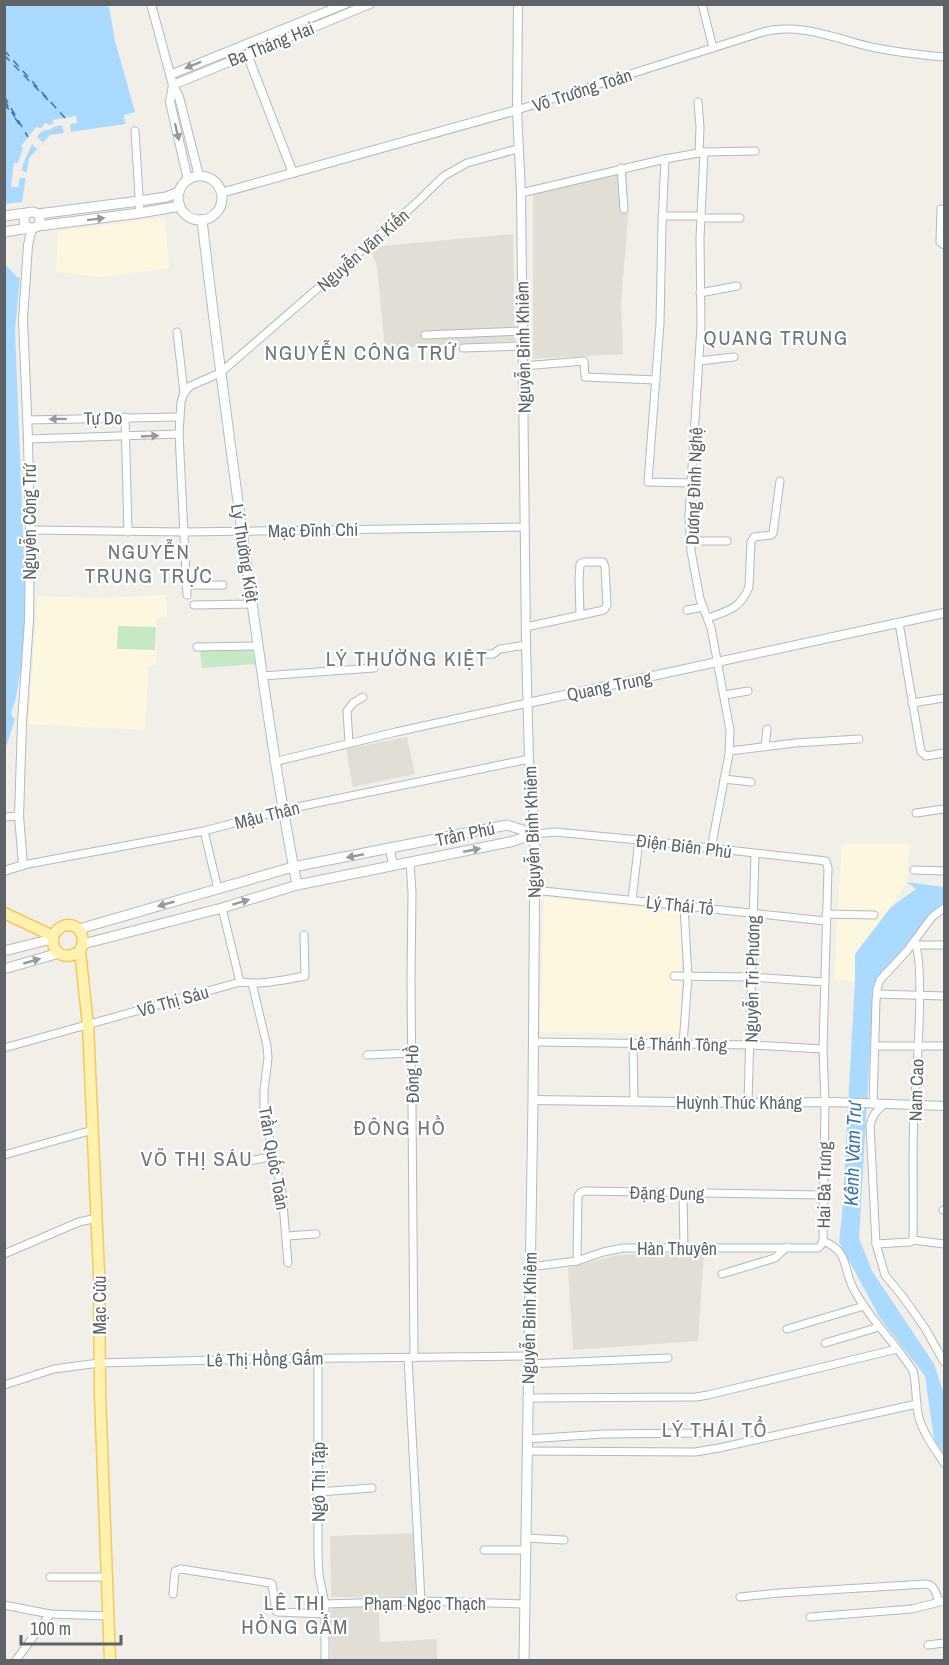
<svg xmlns="http://www.w3.org/2000/svg" width="949" height="1665" viewBox="0 0 949 1665" font-family="'Archivo Narrow',sans-serif">
<style>
.commercial{fill:#fef7e0}
.education{fill:#e1ded6}
.green{fill:#c5e8c5}
.water{fill:#aadaff}
.pier{fill:#f1efe8}
.lines{fill:none;stroke-linecap:round;stroke-linejoin:round}
.ferry{stroke:#4174aa;stroke-width:1.5;stroke-dasharray:8 6;stroke-linecap:butt}
.minor-casing{stroke:#b5b8bc;stroke-width:9}
.tertiary-casing{stroke:#b5b8bc;stroke-width:10}
.secondary-casing{stroke:#b6babf;stroke-width:11}
.primary-casing{stroke:#f2c960;stroke-width:13}
.minor{stroke:#fff;stroke-width:7}
.tertiary{stroke:#fff;stroke-width:8}
.secondary{stroke:#fff;stroke-width:9}
.primary{stroke:#fff2af;stroke-width:10}
.oneway{fill:#979a9d}
.labels{text-anchor:middle;dominant-baseline:central;stroke-width:4.5;stroke-linejoin:round;paint-order:stroke}
.street-label{font-size:18px;fill:#5f6368;stroke:#fff}
.water-label{font-size:20px;font-style:italic;fill:#4174aa;stroke:#fff}
.quarter-label{font-size:21px;letter-spacing:1.5px;fill:#70757a;stroke:#fff}
</style>
<rect width="100%" height="100%" fill="#f1efe8"/>
<g class="commercial">
<polygon points="165,218 169,268 101,277 56,272 58,231"/>
<polygon points="166,595 167,617 157,618 156,665 148,667 145,730 28,724 38,596 99,598"/>
<polygon points="842,844 910,844 907,882 891,907 855,954 855,981 834,979"/>
<polygon points="544,897 679,912 682,915 681,1032 680,1034 540,1032"/>
</g>
<g class="education">
<polygon points="627,170 628,219 621,303 623,354 533,359 533,189"/>
<polygon points="513,234 515,341 385,349 377,266 371,250 381,246"/>
<polygon points="407,737 415,774 353,787 346,749"/>
<polygon points="704,1253 698,1341 573,1350 568,1268 618,1255"/>
<polygon points="418,1533 420,1598 331,1597 330,1536"/>
<polygon points="379,1607 380,1642 437,1639 437,1660 331,1660 329,1614 333,1608"/>
</g>
<g class="green">
<polygon points="118,626 156,627 155,650 117,649"/>
<polygon points="252,649 255,664 202,668 200,650"/>
</g>
<g class="water">
<polygon points="19,4 98,4 109,7 115,41 135,112 124,115 125,124 50,135 29,158 22,202 5,204 4,7"/>
<polygon points="5,264 17,277 20,278 15,331 27,631 16,698 11,713 12,716 15,719 5,750"/>
<polygon points="907,882 944,887 944,906 937,908 874,983 859,1238 872,1271 934,1364 944,1394 944,1454 934,1439 925,1376 880,1318 839,1242 842,1215 855,981 855,954 891,907 916,889"/>
</g>
<polygon class="pier" points="76,116 77,123 70,124 71,133 64,134 62,125 54,127 49,130 45,130 41,132 37,137 43,142 37,149 32,144 23,164 22,171 27,172 26,178 20,178 18,187 11,187 14,163 18,163 23,148 21,146 36,127 40,128 43,127 43,125 47,123 48,125 53,124 53,120"/>
<g class="lines">
<g class="ferry">
<polyline points="4,50 65,118"/>
<polyline points="4,55 48,100"/>
<polyline points="4,96 28,137"/>
<polyline points="4,100 15,117"/>
<polyline points="4,103 12,114"/>
<polyline points="15,118 21,127"/>
</g>
<defs>
<g id="minor">
<polyline points="702,4 713,48"/>
<polyline points="698,102 700,127 699,153"/>
<path d="M517,110l246,-78c36,-10 73,7 108,15 25,5 49,8 73,10"/>
<polyline points="135,131 140,213"/>
<polyline points="704,152 700,238 701,326 689,515 691,551 700,599 711,628 730,730 729,754 711,849"/>
<polyline points="665,159 662,225 660,323 648,482 692,483"/>
<polyline points="621,168 624,209"/>
<polyline points="521,193 665,159 704,152 755,151"/>
<polyline points="941,209 940,242 944,245"/>
<polyline points="662,216 701,216"/>
<polyline points="701,218 740,218"/>
<polyline points="700,293 737,286"/>
<polyline points="177,332 184,393"/>
<polyline points="425,335 523,331"/>
<polyline points="463,348 523,346"/>
<polyline points="699,361 734,357"/>
<polyline points="523,366 584,361 585,377 656,380"/>
<polyline points="125,417 128,532"/>
<polyline points="27,420 179,417"/>
<polyline points="28,439 179,434"/>
<polyline points="30,530 184,532 525,527"/>
<polyline points="690,541 727,541"/>
<polyline points="186,585 223,585"/>
<polyline points="187,595 179,434 181,402 184,393 190,386 220,373 414,205 444,176 467,163 517,149"/>
<polyline points="194,605 252,604"/>
<polyline points="687,610 703,607"/>
<path d="M708,618c20,-7 33,-10 41,-31l2,-45 3,-5 17,-2 2,-2 7,-52"/>
<polyline points="899,623 921,752 926,756 944,753"/>
<polyline points="526,627 604,610 607,605 605,567 603,562 584,562 580,564 579,580 580,615"/>
<polyline points="197,647 258,646"/>
<polyline points="486,654 493,654 500,649 526,645"/>
<polyline points="262,676 374,668"/>
<polyline points="725,695 748,691"/>
<polyline points="912,703 944,698"/>
<polyline points="349,743 347,711 353,703 363,697"/>
<polyline points="765,747 767,729"/>
<polyline points="730,751 795,743 859,739"/>
<polyline points="274,762 396,732 528,703"/>
<polyline points="724,779 751,782"/>
<polyline points="916,813 944,809"/>
<polyline points="4,817 19,816"/>
<polyline points="204,831 218,889"/>
<polyline points="535,834 555,832 639,840 826,861 828,868 823,1049 825,1102 823,1241"/>
<polyline points="410,862 412,893 411,978 414,1358"/>
<polyline points="23,865 204,831 283,810 529,759"/>
<polyline points="914,870 944,871"/>
<polyline points="534,890 826,921"/>
<polyline points="632,900 639,840"/>
<polyline points="222,908 240,982"/>
<polyline points="826,914 874,915"/>
<polyline points="917,945 944,945"/>
<polyline points="674,976 751,977 825,982"/>
<polyline points="252,983 267,1046 268,1058 264,1090 264,1108 267,1128 282,1192 288,1263"/>
<polyline points="877,994 944,996"/>
<polyline points="533,1042 751,1045 823,1049"/>
<polyline points="633,1043 634,1101"/>
<polyline points="683,1044 688,977 684,906"/>
<polyline points="876,1046 944,1046"/>
<path d="M4,1048l236,-66c5,0 9,1 15,1 16,0 33,-4 50,-7l-1,-41"/>
<polyline points="367,1055 412,1053"/>
<polyline points="748,1103 755,854"/>
<polyline points="873,1104 876,1001 877,989 880,980 906,952 932,917 944,908"/>
<path d="M885,1104c-9,6 -12,11 -15,21l6,119 9,31 18,22 22,31 19,34"/>
<polyline points="4,1155 93,1130"/>
<polyline points="249,1161 274,1156"/>
<polyline points="683,1193 684,1248"/>
<polyline points="943,1210 944,1210"/>
<polyline points="287,1236 316,1234"/>
<path d="M913,1240c1,-43 -1,-86 1,-129 2,-28 12,-153 0,-169"/>
<path d="M823,1241c27,11 19,25 30,47 16,31 42,54 60,83 4,15 2,31 6,47 5,17 16,31 25,45"/>
<polyline points="876,1244 910,1242 913,1240 944,1244"/>
<polyline points="4,1254 79,1222 97,1218"/>
<polyline points="577,1261 578,1196 580,1193 584,1191 823,1195"/>
<polyline points="529,1267 577,1261 603,1252 623,1248 818,1248 821,1245 823,1241"/>
<polyline points="722,1274 775,1258 787,1247"/>
<polyline points="787,1329 864,1306"/>
<polyline points="825,1343 879,1327"/>
<polyline points="318,1358 318,1555 319,1575 325,1604 325,1660"/>
<polyline points="408,1358 421,1601"/>
<polyline points="527,1364 668,1358"/>
<polyline points="4,1385 54,1369 99,1363 257,1359 528,1356"/>
<polyline points="527,1398 696,1397 708,1395 897,1349"/>
<polyline points="527,1439 603,1434 699,1433"/>
<polyline points="527,1451 695,1452 719,1448 917,1404"/>
<polyline points="318,1492 372,1488"/>
<polyline points="526,1538 564,1540"/>
<polyline points="484,1550 526,1550"/>
<polyline points="50,1577 107,1577"/>
<polyline points="173,1594 175,1571 181,1569 270,1583 272,1584 276,1611 278,1612 325,1614"/>
<path d="M740,1597l39,-4 147,-9c9,1 10,10 13,18"/>
<polyline points="325,1604 421,1601 525,1604"/>
<polyline points="4,1605 50,1614 108,1616"/>
<polyline points="810,1617 912,1609 944,1601"/>
<polyline points="928,1645 944,1643"/>
<polyline points="16,1660 50,1614"/>
</g>
<g id="tertiary">
<polyline points="151,4 173,85 179,97 199,176"/>
<polyline points="518,4 517,110 521,193 526,645 529,759 535,834"/>
<polyline points="247,54 293,173"/>
<polyline points="170,75 345,4"/>
<polyline points="173,85 370,4"/>
<polyline points="173,85 170,102 188,180"/>
<polyline points="221,193 517,110"/>
<polyline points="528,703 944,613"/>
<polyline points="390,849 393,865"/>
<polyline points="4,871 23,865 19,816 22,723 29,620 30,530 28,439 23,319 28,245 32,228"/>
<polyline points="533,1100 748,1103 833,1102 944,1106"/>
</g>
<g id="secondary">
<circle cx="200" cy="198" r="22"/>
<circle cx="32" cy="220" r="8"/>
<polyline points="38,214 139,201 166,197 179,192"/>
<polyline points="4,216 27,213"/>
<path d="M202,220c14,123 31,246 48,369 14,99 28,198 47,296"/>
<polyline points="38,226 140,213 180,206"/>
<polyline points="4,232 29,228"/>
<polyline points="79,929 293,867 507,825 535,834"/>
<polyline points="83,944 222,908 297,885 510,842 535,834"/>
<polyline points="4,951 52,939"/>
<polyline points="4,969 59,953"/>
<polyline points="524,1660 533,1100 535,834"/>
</g>
<g id="primary">
<polyline points="4,913 53,936"/>
<path d="M53,936c12,-22 38,-8 27,15l8,74 11,249 1,120 10,266"/>
<path d="M53,936c-2,18 12,25 27,15"/>
</g>
</defs>
<use href="#minor" class="minor-casing"/>
<use href="#tertiary" class="tertiary-casing"/>
<use href="#secondary" class="secondary-casing"/>
<use href="#primary" class="primary-casing"/>
<use href="#minor" class="minor"/>
<use href="#tertiary" class="tertiary"/>
<use href="#secondary" class="secondary"/>
<use href="#primary" class="primary"/>
</g>
<defs><path id="oneway-solid" d="M-6-.8H1V-3.2L6.5 0L1 3.2V.8H-6Z" transform="scale(1.5)"/></defs>
<g class="oneway">
<use href="#oneway-solid" transform="translate(193 65) rotate(158)"/>
<use href="#oneway-solid" transform="translate(177 132) rotate(77)"/>
<use href="#oneway-solid" transform="translate(96 219) rotate(-7)"/>
<use href="#oneway-solid" transform="translate(58 419) rotate(179)"/>
<use href="#oneway-solid" transform="translate(150 436) rotate(-3)"/>
<use href="#oneway-solid" transform="translate(472 850) rotate(-11)"/>
<use href="#oneway-solid" transform="translate(355 856) rotate(169)"/>
<use href="#oneway-solid" transform="translate(241 902) rotate(-17)"/>
<use href="#oneway-solid" transform="translate(166 904) rotate(164)"/>
<use href="#oneway-solid" transform="translate(32 961) rotate(-16)"/>
</g>
<g class="labels">
<g class="street-label">
<text transform="translate(271 44) rotate(-22)">Ba Tháng Hai</text>
<text transform="translate(582 90) rotate(-18)">Võ Trường Toản</text>
<text transform="translate(363 250) rotate(-41)">Nguyễn Văn Kiến</text>
<text transform="translate(523 347) rotate(-91)">Nguyễn Bỉnh Khiêm</text>
<text transform="translate(103 418) rotate(-1)">Tự Do</text>
<text transform="translate(694 486) rotate(-88)">Dương Đình Nghệ</text>
<text transform="translate(29 522) rotate(-90)">Nguyễn Công Trứ</text>
<text transform="translate(313 530) rotate(-1)">Mạc Đĩnh Chi</text>
<text transform="translate(245 553) rotate(81)">Lý Thường Kiệt</text>
<text transform="translate(609 686) rotate(-12)">Quang Trung</text>
<text transform="translate(267 815) rotate(-14)">Mậu Thân</text>
<text transform="translate(532 832) rotate(-92)">Nguyễn Bỉnh Khiêm</text>
<text transform="translate(465 834) rotate(-12)">Trần Phú</text>
<text transform="translate(684 846) rotate(7)">Điện Biên Phủ</text>
<text transform="translate(680 905) rotate(6)">Lý Thái Tổ</text>
<text transform="translate(752 979) rotate(-89)">Nguyễn Tri Phương</text>
<text transform="translate(173 1001) rotate(-16)">Võ Thị Sáu</text>
<text transform="translate(678 1044) rotate(1)">Lê Thánh Tông</text>
<text transform="translate(412 1074) rotate(-91)">Đông Hồ</text>
<text transform="translate(916 1090) rotate(-88)">Nam Cao</text>
<text x="739" y="1102">Huỳnh Thúc Kháng</text>
<text transform="translate(274 1158) rotate(80)">Trần Quốc Toản</text>
<text transform="translate(824 1185) rotate(-89)">Hai Bà Trưng</text>
<text transform="translate(667 1193) rotate(1)">Đặng Dung</text>
<text x="677" y="1248">Hàn Thuyên</text>
<text transform="translate(99 1305) rotate(-90)">Mạc Cửu</text>
<text transform="translate(529 1318) rotate(-89)">Nguyễn Bỉnh Khiêm</text>
<text transform="translate(265 1359) rotate(-1)">Lê Thị Hồng Gấm</text>
<text transform="translate(318 1482) rotate(-90)">Ngô Thị Tập</text>
<text x="425" y="1603">Phạm Ngọc Thạch</text>
</g>
<g class="water-label">
<text transform="translate(852 1154) rotate(-88)">Kênh Vàm Trư</text>
</g>
<g class="quarter-label">
<text x="776" y="337">QUANG TRUNG</text>
<text x="361" y="352">NGUYỄN CÔNG TRỨ</text>
<text x="149" y="551">NGUYỄN<tspan x="149" dy="24">TRUNG TRỰC</tspan></text>
<text x="407" y="658">LÝ THƯỜNG KIỆT</text>
<text x="400" y="1127">ĐÔNG HỒ</text>
<text x="197" y="1158">VÕ THỊ SÁU</text>
<text x="715" y="1429">LÝ THÁI TỔ</text>
<text x="295" y="1602">LÊ THỊ<tspan x="295" dy="24">HỒNG GẤM</tspan></text>
</g>
</g>
<rect width="949" height="1665" fill="none" stroke="#5f6368" stroke-width="12"/>
<path d="M21 1635v9h100v-9" fill="none" stroke="#5f6368" stroke-width="3"/>
<text x="30" y="1635" font-size="18" fill="#5f6368" stroke="#ffffff" stroke-width="4.5" paint-order="stroke">100 m</text>
</svg>
